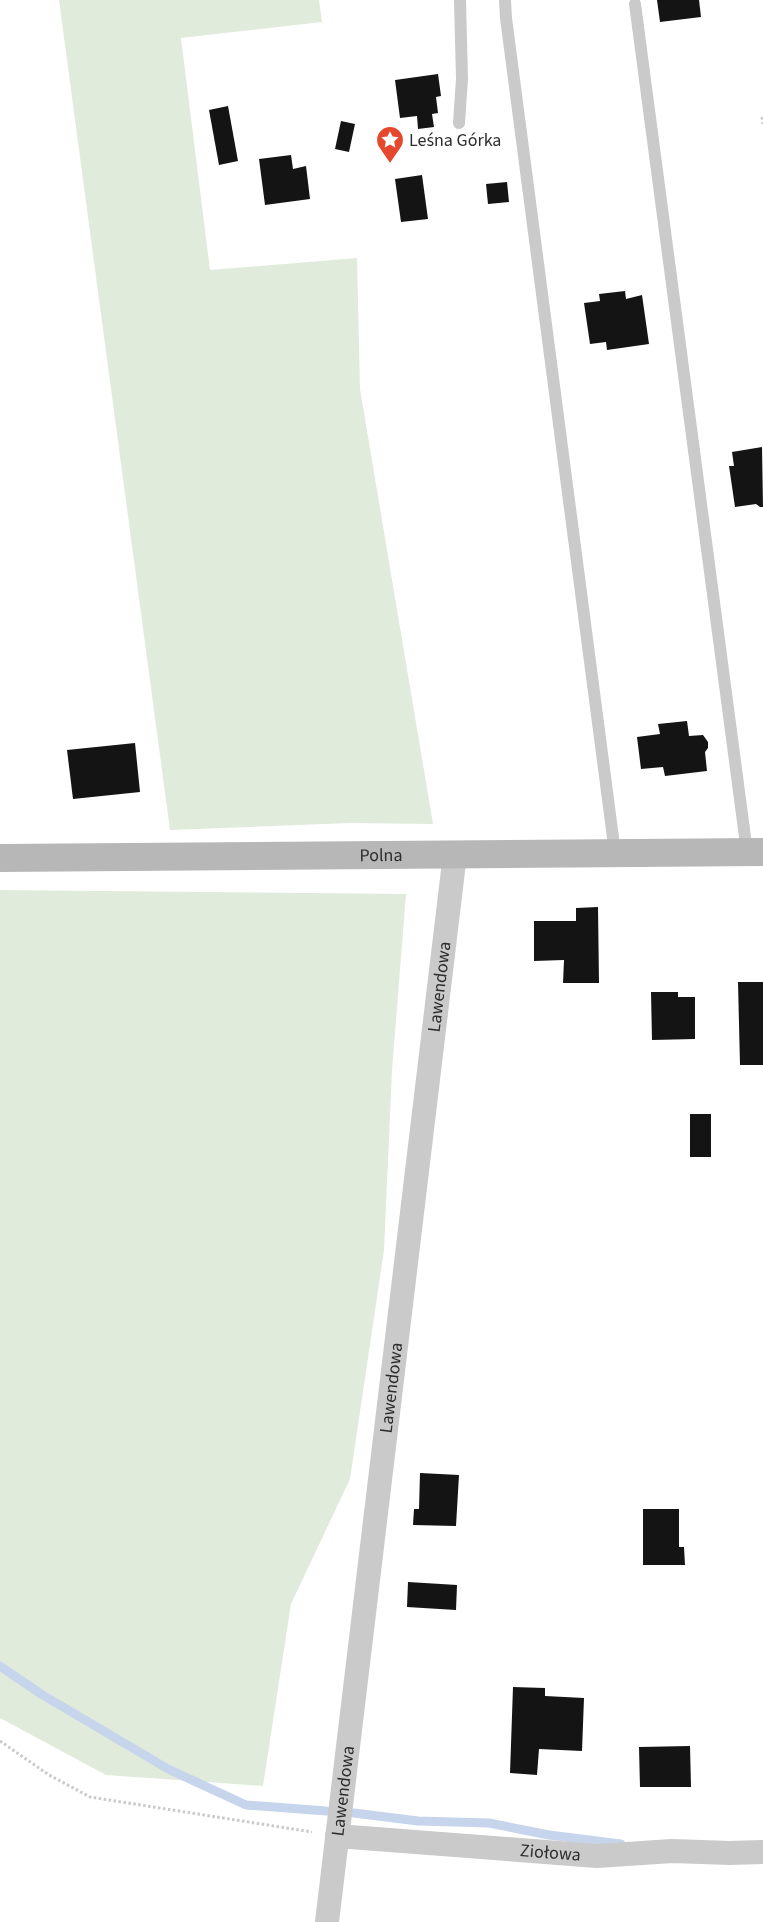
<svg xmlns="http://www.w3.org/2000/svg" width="763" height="1922" viewBox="0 0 763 1922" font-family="'Source Sans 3',sans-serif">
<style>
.green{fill:#e0ebdb}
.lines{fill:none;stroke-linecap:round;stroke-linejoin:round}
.stream{stroke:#c6d5eb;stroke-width:9}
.building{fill:#141414}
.path{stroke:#cacaca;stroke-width:3;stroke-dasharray:2.5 2.5;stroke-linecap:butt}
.lane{stroke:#cacaca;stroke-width:12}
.street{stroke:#cacaca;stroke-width:24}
.secondary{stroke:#b7b7b7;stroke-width:28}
.labels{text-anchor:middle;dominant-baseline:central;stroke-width:5;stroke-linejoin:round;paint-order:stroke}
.poi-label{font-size:18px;fill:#2d2d2d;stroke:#fff;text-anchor:start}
.street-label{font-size:18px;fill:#2d2d2d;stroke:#fff}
</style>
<rect width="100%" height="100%" fill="#fff"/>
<g class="green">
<polygon points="59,0 319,0 322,22 181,38 210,270 357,258 360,389 433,824 350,823 170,830"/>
<polygon points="0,890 406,894 392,1071 384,1250 350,1479 291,1604 263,1786 106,1775 0,1718"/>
</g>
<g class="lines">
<g class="stream">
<polyline points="0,1666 41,1694 168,1769 246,1805 326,1811"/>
<polyline points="354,1813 418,1821 489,1823 549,1835 621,1844"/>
</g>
</g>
<g class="building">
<polygon points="657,0 699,0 701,17 660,22"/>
<polygon points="438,74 441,96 436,97 438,113 432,114 434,127 418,129 417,116 400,118 395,80"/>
<polygon points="228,106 238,161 219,165 209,110"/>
<polygon points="341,121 355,124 349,152 335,149"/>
<polygon points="291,155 293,169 306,166 310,199 265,205 259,159"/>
<polygon points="422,175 428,219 401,222 395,179"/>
<polygon points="507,182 509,202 488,204 486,184"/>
<polygon points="625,291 626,299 642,295 649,344 607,350 606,342 590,344 584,303 600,301 599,294"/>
<polygon points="762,447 763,507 760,507 756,504 735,507 729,466 734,466 732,452"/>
<polygon points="687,721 689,736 703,735 708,742 708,748 705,752 707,771 665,776 663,767 641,769 637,737 660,734 658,724"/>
<polygon points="135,743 140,792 73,799 67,750"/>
<polygon points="598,907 599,983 563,983 564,960 534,961 534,921 576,921 576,908"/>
<polygon points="738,982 763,982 763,1065 740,1065"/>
<polygon points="651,992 678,992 678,997 695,997 695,1039 652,1040"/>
<rect x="690" y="1114" width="21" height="43"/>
<polygon points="420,1473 459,1475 456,1526 413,1525 414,1509 419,1509"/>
<polygon points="643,1509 679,1509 679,1547 684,1547 685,1565 643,1565"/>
<polygon points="408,1582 457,1585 456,1610 407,1607"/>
<polygon points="513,1687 545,1688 545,1696 584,1698 582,1751 539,1749 537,1775 510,1773"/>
<polygon points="690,1746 691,1787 640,1787 639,1747"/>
</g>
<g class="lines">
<g class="path">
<polyline points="762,117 763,124"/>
<polyline points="0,1741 49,1775 90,1797 312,1832"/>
</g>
<g class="lane">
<polyline points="505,0 506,18 615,853"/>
<polyline points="635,4 747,852"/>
<polyline points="459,123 462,79 460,0"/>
</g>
<g class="street">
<path id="s1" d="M337,1836l260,20 75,-5 58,2 33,-1"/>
<path id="s2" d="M327,1922l128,-1068"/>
</g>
<path class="secondary" id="s3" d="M0,858l763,-6"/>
</g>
<defs>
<symbol id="sight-pin" viewBox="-11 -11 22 30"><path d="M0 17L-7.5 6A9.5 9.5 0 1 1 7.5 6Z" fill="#e6482e" stroke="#fff"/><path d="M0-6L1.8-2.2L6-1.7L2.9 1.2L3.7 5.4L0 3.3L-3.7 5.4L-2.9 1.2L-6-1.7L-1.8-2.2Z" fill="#fff"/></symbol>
</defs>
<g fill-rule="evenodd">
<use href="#sight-pin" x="374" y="124" width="32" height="43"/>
</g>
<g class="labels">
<g class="poi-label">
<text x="409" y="140">Leśna Górka</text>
</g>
<g class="street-label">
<text stroke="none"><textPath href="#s3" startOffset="381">Polna</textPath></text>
<text stroke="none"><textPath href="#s2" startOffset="942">Lawendowa</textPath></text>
<text stroke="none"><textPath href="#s2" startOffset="538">Lawendowa</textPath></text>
<text stroke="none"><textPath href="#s2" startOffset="132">Lawendowa</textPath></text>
<text stroke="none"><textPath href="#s1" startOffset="214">Ziołowa</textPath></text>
</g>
</g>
</svg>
